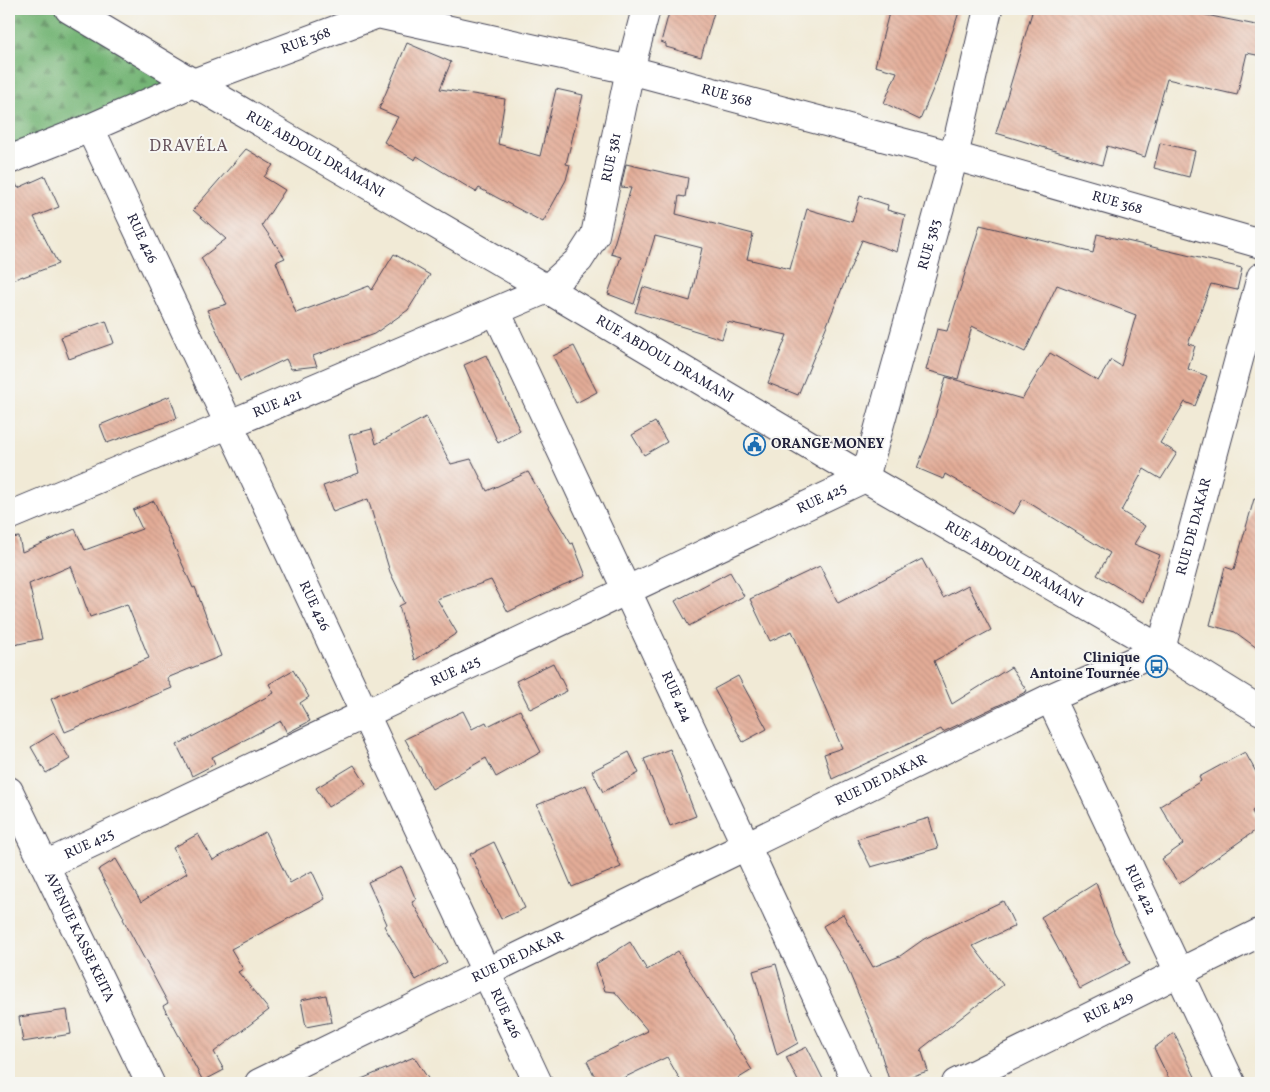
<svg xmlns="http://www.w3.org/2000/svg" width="1270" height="1092" viewBox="0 0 1270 1092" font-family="Vollkorn,serif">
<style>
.forest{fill:url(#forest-firs);stroke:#4c6c58}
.building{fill:url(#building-back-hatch)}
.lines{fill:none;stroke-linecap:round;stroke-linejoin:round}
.minor-casing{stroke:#414052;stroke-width:30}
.major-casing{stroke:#414052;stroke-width:30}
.minor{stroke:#fff;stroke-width:28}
.major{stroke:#fff;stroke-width:28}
.labels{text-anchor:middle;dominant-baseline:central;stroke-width:4;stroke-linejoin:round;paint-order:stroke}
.street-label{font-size:14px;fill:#22223b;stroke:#f6f6f2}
.poi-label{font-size:14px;font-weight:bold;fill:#22223b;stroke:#f6f6f2;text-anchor:start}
.quarter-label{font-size:16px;letter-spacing:1px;fill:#66525b;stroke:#f6f6f2}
</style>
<defs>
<pattern id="forest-firs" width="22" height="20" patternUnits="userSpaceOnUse" patternTransform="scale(1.25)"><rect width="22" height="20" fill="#75b576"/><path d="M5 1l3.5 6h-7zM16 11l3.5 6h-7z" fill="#609362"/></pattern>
<pattern id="building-back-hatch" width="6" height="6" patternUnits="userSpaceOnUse" patternTransform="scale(1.25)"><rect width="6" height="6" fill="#e3ac97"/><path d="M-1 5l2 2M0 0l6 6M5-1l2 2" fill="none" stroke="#c29483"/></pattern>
</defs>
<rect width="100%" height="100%" fill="#f6f6f2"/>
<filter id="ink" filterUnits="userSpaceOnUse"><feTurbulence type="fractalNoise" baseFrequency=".02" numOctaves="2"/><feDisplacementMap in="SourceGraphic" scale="10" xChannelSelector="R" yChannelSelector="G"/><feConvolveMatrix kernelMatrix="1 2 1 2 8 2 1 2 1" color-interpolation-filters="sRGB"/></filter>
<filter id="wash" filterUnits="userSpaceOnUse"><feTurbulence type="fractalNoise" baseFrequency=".0096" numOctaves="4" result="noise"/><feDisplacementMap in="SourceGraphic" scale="20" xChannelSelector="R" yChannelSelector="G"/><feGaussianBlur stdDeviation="1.12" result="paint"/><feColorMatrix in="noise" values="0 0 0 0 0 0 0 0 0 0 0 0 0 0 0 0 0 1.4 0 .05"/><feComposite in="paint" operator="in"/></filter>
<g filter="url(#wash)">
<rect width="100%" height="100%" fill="#f1ead6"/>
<polygon class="forest" points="9,9 69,9 193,83 9,159"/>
<g id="blocks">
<g class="building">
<polygon points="670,9 715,9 701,57 666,47 666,44 661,42"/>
<polygon points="890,9 960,9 936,82 920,120 884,103 897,72 875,66"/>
<polygon points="1033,9 1197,9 1196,13 1261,26 1261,56 1247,53 1237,95 1167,79 1145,157 1107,146 1102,165 996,133"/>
<polygon points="407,43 451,62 440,89 505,99 498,144 540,156 556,89 583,95 566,164 570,165 566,180 543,222 479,188 476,192 417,156 415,160 384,142 398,117 379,109"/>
<polygon points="1160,143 1195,151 1189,177 1154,168"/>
<polygon points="246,149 273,165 264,177 285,190 262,225 285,258 276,262 296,313 369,286 372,290 394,254 430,275 408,310 374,334 313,356 317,366 291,369 286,359 240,381 207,310 227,304 201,258 226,239 193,210"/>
<polygon points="626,164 688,178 685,197 679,196 676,214 753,234 747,259 790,269 807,209 852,222 860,196 888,205 887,210 905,215 897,252 862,240 798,395 768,383 787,335 727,322 722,339 635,312 643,287 690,301 702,248 655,236 634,304 608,294 621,257 611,254 631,188 621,187"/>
<polygon points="9,175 12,175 18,188 45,176 59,207 34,217 58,264 23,277 23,276 9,281"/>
<polygon points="980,225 1093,253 1097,234 1242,268 1237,290 1211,284 1188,344 1195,346 1188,369 1207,376 1195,406 1185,402 1160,443 1177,453 1161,479 1144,469 1121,511 1145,526 1134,544 1160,555 1143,602 1097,575 1110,553 1023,499 1014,514 945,474 943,479 917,468 929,438 946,377 1022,399 1050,353 1098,381 1111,360 1121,366 1136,315 1057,285 1025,352 972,326 958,379 926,370 937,329 947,331"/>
<polygon points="106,321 114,343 69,359 61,337"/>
<polygon points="574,346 597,392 576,403 553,356"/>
<polygon points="486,355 520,431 498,443 464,365"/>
<polygon points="170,396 177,418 107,443 100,425"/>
<polygon points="426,417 451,464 471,459 487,491 528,472 571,544 573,543 586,576 563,585 508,612 491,580 437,599 457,633 415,660 399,606 405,603 390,572 368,499 333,512 323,486 359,473 349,435 372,429 376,444"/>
<polygon points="655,422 667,442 644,455 632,435"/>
<polygon points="1254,499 1261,500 1261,651 1235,632 1210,625 1225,567 1234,570"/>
<polygon points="154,501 193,588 195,587 221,656 167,678 172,688 65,732 51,699 149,658 127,604 90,617 71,566 29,584 42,639 9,646 9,538 19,537 22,552 75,529 85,550 142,529 133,510"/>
<polygon points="922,559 943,598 968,585 991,630 934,661 952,704 1011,667 1027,691 1018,696 943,732 941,729 832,779 824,754 842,748 792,631 770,641 750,599 820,566 838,603"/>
<polygon points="730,572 744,596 689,626 675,601"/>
<polygon points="553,663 567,691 530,709 516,681"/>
<polygon points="293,670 309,697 300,703 310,721 287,733 281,721 212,757 215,764 192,776 177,745 274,693 269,684"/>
<polygon points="738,676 767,729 743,742 714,689"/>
<polygon points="520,710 541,752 496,777 486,758 432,789 405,739 463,711 472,729 486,722 488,726"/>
<polygon points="54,733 70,759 46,773 31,747"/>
<polygon points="670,749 696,816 670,826 644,759"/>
<polygon points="629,752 639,773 603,792 592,771"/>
<polygon points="1245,752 1261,781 1261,806 1252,811 1259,828 1179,884 1162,859 1183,844 1160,806 1201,781 1199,777"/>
<polygon points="354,765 366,784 328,807 316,788"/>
<polygon points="586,785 621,867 572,887 537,805"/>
<polygon points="929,818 938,848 871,867 857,839"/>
<polygon points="265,832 290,883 312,871 325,899 231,949 243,969 238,972 269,1010 214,1052 224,1070 203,1081 163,1006 168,1003 123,919 124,918 98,870 116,859 141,902 187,873 173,848 198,834 213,860"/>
<polygon points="494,842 525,908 501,919 470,854"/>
<polygon points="402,867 416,900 412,902 447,962 416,980 384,926 387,924 368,882"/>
<polygon points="1096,883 1114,932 1130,963 1080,989 1041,917"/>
<polygon points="1003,901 1015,926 973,946 1003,985 921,1049 928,1071 890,1083 875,1034 846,965 823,926 843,914 873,967 900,956 924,939"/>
<polygon points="630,942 647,970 678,951 752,1070 731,1083 682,1083 667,1057 613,1083 598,1083 587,1061 648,1031 615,992 605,991 596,964"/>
<polygon points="776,964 798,1043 777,1055 753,971"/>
<polygon points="326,995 332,1022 306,1027 301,1000"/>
<polygon points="67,1010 71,1034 23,1042 19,1017"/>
<polygon points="1174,1033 1198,1083 1171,1083 1154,1048"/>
<polygon points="807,1047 825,1083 799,1083 786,1057"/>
<polygon points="414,1057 431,1083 352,1083"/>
</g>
</g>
</g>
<g filter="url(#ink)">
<use href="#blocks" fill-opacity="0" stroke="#414052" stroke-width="1"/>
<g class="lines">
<defs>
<g id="minor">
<path id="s1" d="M90,128l448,955"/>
<path id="s2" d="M9,160l81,-32 103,-45 185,-69 252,56 324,86 307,88"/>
<path id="s3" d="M496,311l361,772"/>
<path id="s4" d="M9,516l221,-92 317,-135 32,-29 16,-25 35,-165 16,-61"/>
<path id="s5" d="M1050,698l181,385"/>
<path id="s6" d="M45,865l820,-387 89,-322 34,-147"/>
<path id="s7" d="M259,1083l791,-385 111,-49 100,-372"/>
<path id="s8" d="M956,1083l305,-151"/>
</g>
<g id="major">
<path id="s9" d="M69,9l124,74 354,206 318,189 296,171 100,62"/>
<path id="s10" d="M9,791l141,292"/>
</g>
</defs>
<use href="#minor" class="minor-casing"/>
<use href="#major" class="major-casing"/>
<use href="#minor" class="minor"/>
<use href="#major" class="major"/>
</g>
</g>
<defs>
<symbol id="civic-ring" viewBox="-11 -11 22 22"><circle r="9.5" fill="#f6f6f2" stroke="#1f6fb2" stroke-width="1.5"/><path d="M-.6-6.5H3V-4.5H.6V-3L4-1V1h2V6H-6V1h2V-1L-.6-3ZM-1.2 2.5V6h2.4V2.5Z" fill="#1f6fb2"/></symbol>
<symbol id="bus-ring" viewBox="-11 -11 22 22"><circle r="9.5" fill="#f6f6f2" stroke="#1f6fb2" stroke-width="1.5"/><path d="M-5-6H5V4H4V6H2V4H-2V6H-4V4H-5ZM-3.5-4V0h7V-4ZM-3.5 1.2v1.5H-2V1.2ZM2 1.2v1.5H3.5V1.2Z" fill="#1f6fb2"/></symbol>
</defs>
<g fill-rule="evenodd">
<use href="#civic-ring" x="742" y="432" width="25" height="25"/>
<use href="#bus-ring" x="1144" y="654" width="25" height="25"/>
</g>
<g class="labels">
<g class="street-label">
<text stroke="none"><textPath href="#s2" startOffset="320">RUE 368</textPath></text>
<text stroke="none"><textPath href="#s2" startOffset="755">RUE 368</textPath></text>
<text stroke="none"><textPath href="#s9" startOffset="286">RUE ABDOUL DRAMANI</textPath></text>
<text stroke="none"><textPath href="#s4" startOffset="736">RUE 381</textPath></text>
<text stroke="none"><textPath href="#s2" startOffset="1160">RUE 368</textPath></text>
<text stroke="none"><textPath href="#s1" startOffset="122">RUE 426</textPath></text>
<text stroke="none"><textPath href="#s6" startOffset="1149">RUE 383</textPath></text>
<text stroke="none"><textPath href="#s9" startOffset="691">RUE ABDOUL DRAMANI</textPath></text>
<text stroke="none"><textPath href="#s4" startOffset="291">RUE 421</textPath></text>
<text stroke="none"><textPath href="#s6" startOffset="859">RUE 425</textPath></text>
<text stroke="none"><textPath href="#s7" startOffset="1128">RUE DE DAKAR</textPath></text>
<text stroke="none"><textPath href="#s9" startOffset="1096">RUE ABDOUL DRAMANI</textPath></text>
<text stroke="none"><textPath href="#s1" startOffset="528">RUE 426</textPath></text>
<text stroke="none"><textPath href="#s6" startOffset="454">RUE 425</textPath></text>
<text stroke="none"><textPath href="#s3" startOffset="426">RUE 424</textPath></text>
<text stroke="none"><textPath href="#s7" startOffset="692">RUE DE DAKAR</textPath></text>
<text stroke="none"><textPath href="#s6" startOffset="49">RUE 425</textPath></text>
<text stroke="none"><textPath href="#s5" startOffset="212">RUE 422</textPath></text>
<text stroke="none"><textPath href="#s10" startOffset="162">AVENUE KASSE KEITA</textPath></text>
<text stroke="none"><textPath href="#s7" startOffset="288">RUE DE DAKAR</textPath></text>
<text stroke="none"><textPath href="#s8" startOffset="170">RUE 429</textPath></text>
<text stroke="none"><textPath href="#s1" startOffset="978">RUE 426</textPath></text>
</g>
<g class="poi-label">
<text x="771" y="444">ORANGE MONEY</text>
<text x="1140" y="658" text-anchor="end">Clinique<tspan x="1140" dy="16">Antoine Tournée</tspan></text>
</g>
<g class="quarter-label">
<text x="189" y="147">DRAVÉLA</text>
</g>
</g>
<rect width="1270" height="1092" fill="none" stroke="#f6f6f2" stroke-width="30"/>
</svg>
